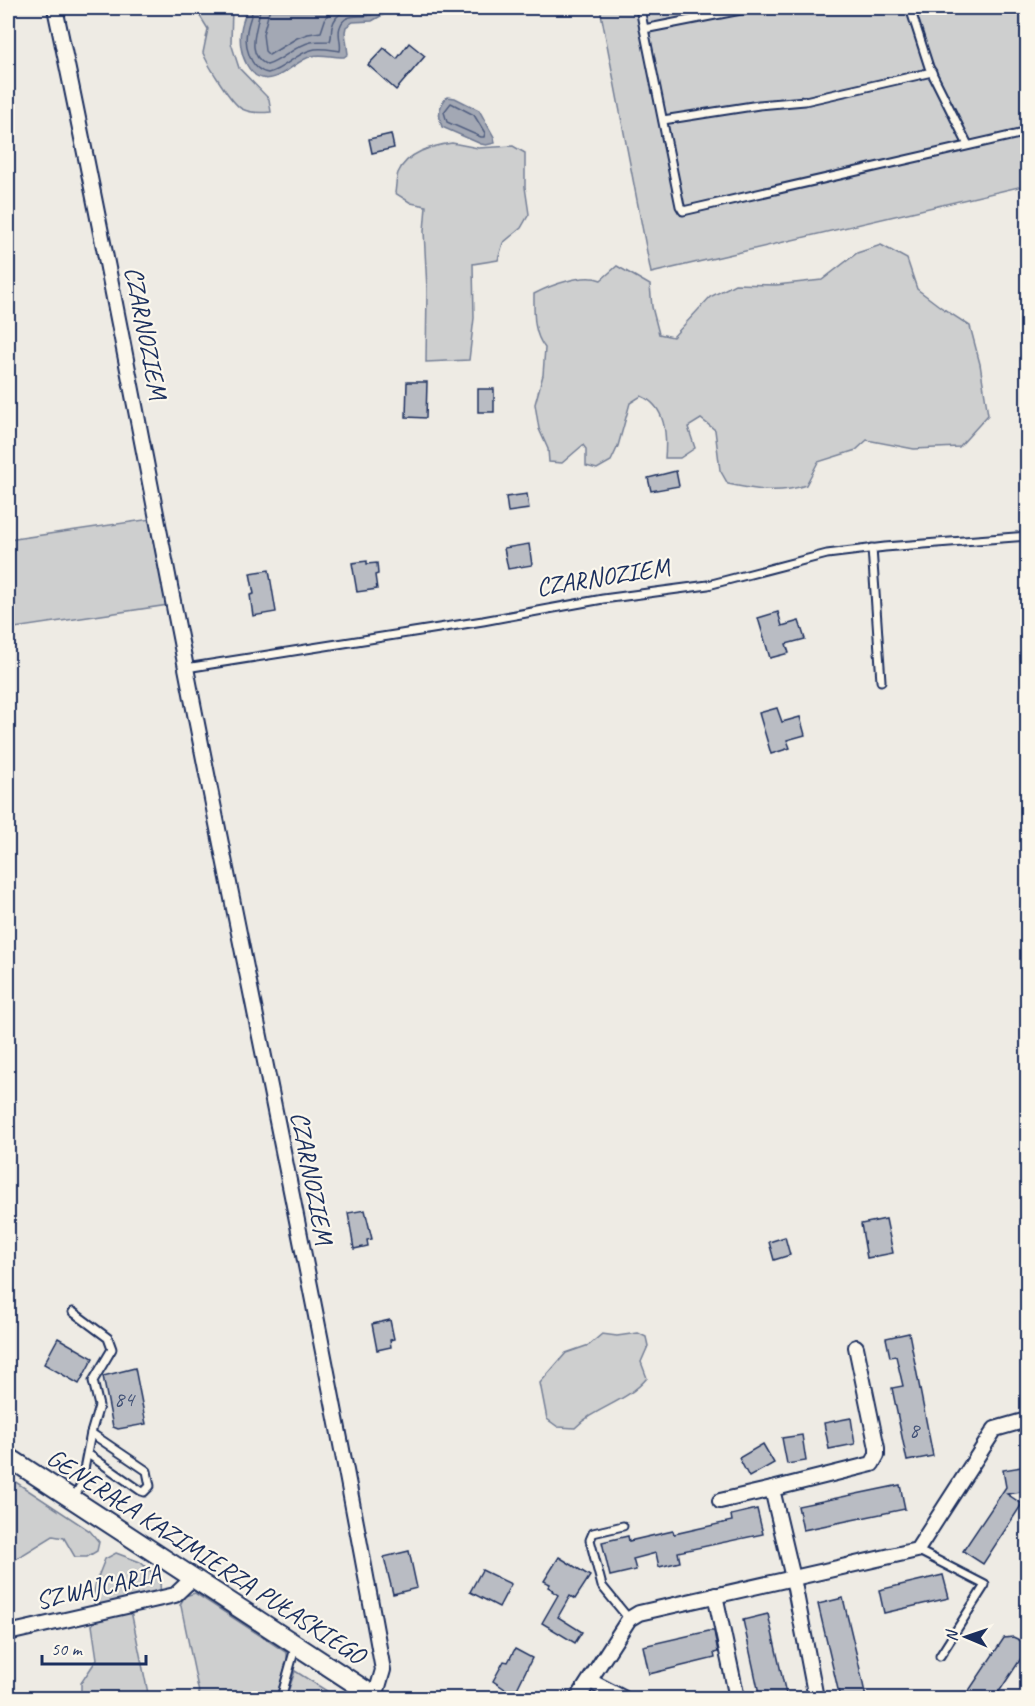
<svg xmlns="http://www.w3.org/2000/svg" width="1035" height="1706" viewBox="0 0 1035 1706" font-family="Caveat,sans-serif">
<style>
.green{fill:#cecfcf;stroke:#747f96;stroke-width:1.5}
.water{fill:#a3a8b4;stroke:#6d7892;stroke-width:1.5}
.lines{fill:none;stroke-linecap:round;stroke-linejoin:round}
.shore{stroke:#515f80;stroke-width:1.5}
.building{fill:#b9bcc3;stroke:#1b2f5e;stroke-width:1.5}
.service-casing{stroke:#1b2f5e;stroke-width:11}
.minor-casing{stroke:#1b2f5e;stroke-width:18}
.secondary-casing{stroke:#1b2f5e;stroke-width:22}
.service{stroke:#fbf7ec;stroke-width:7}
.minor{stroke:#fbf7ec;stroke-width:14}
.secondary{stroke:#fbf7ec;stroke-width:18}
.labels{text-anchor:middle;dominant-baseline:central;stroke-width:4.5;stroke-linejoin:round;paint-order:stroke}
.number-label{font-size:22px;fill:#425277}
.street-label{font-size:26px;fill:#1b2f5e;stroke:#fbf7ec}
</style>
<rect width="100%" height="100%" fill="#eeebe4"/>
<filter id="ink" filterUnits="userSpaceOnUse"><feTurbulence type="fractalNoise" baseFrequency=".0167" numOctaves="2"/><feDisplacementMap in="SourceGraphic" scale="12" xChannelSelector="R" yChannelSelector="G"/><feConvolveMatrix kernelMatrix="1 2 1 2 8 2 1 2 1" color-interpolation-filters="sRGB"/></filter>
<g filter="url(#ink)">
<g class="green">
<path d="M195,8h37l-1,35 8,25 30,31 2,13c-9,1 -21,1 -29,-3 -11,-6 -34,-44 -39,-56l5,-24z"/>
<polygon points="600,8 1027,8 1027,185 651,273"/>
<path d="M452,143l26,5 35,-2 12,7v34l4,27 -8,14 -18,15 -5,17 -25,4 1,54 -5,42 -43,2 1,-73 -3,-58 2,-25 -15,-3 -16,-10c1,-6 1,-14 3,-20 9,-21 34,-27 54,-30z"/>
<path d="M881,245l26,14 10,30 25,19 28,18 10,38 8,51 -29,32 -45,2 -47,-9 -11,10 -38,12 -12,23c-27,9 -50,5 -78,-1l-8,-14 -5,-40 -14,-11 -13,8 7,21 -15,10h-15c2,-23 1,-52 -24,-62l-11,7 -12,43 -7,15 -14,8 -11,-3v-17l-3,-4 -21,18 -13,-1 -1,-13 -9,-20 -4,-25 8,-29 2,-27c-12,-15 -11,-34 -11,-54 17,-9 49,-21 67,-14l16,-14 33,19 2,22 7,27 14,3 37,-40 25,-13 41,1 46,-5 35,-27z"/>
<polygon points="151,519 168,605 8,629 8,540"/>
<path d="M638,1333l8,4 2,9 -7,16 6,16c-20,24 -53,30 -72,50l-17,-1 -11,-8 -7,-36 26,-30 23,-8 13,-11 15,2z"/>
<polygon points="8,1477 90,1531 99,1542 97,1551 87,1557 75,1557 64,1538 53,1536 8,1564"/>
<polygon points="116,1553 140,1562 160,1579 161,1606 131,1611 149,1698 81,1698 81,1683 97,1659 92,1625 97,1619 93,1597 96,1582 105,1559"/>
<polygon points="195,1593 287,1653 287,1661 276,1697 265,1694 263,1698 200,1698 181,1606 180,1605 185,1596"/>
<polygon points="295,1671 338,1698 286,1698"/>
</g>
<g class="water">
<path d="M248,8h147l-23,13 -19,1 -7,5 -1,5 3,22 -4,3c-11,1 -21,-4 -32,-1 -14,4 -23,16 -37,21 -26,10 -38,-27 -34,-47 1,-8 4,-15 7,-22z"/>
<path d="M447,97l8,1 24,12 15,27 1,6 -9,2 -5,-1 -39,-17c-4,-12 -4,-20 5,-30z"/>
</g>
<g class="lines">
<g class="shore">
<path d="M253,8c-1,7 -5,15 -6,23 -3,15 3,39 21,42 17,-4 27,-19 43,-23 9,-3 20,0 29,1 2,-8 -3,-16 0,-24 5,-15 19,-9 30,-12 5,-1 9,-5 13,-7"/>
<path d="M260,8c-1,18 -17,46 7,57 16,-5 27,-19 44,-23 6,-1 13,-1 19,-1 2,-4 1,-9 2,-14 4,-18 21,-18 36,-19"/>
<polyline points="270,8 263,34 265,51 269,55 297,38 308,34 321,32 326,17 334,8"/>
<polygon points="451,103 474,115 485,133 484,137 481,137 447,122 444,112"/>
</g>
</g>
<g class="building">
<polygon points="409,43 425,56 396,90 368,65 384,48 397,59"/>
<polygon points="391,134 394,148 372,153 369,139"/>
<polygon points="407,382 427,382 426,418 406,417"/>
<rect x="478" y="389" width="16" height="23"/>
<polygon points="676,471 679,486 651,491 648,478"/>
<polygon points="527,494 529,509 508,512 506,497"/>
<polygon points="529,544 532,565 508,569 504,548"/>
<polygon points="367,561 367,564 377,563 378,574 375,575 377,589 357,592 352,563"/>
<polygon points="269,570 276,612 253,616 250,595 254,594 250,573"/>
<polygon points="778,612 782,626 799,621 805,639 786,644 789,653 770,658 758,618"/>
<polygon points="777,708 782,722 800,717 805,735 787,740 790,748 771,754 759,713"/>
<polygon points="365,1210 372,1239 367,1240 368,1246 354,1249 348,1213"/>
<polygon points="886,1219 893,1253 867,1258 861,1224"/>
<polygon points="785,1237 790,1255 774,1260 769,1242"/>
<polygon points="390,1320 394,1339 390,1340 391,1347 377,1350 372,1324"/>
<polygon points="909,1333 933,1456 907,1461 892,1388 903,1386 896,1356 890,1357 886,1338"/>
<polygon points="58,1338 93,1358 79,1384 44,1364"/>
<polygon points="135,1368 146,1424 118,1429 113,1427 103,1376"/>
<polygon points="851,1418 855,1444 829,1449 824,1423"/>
<polygon points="802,1435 806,1461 787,1464 782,1438"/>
<polygon points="763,1444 774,1463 749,1477 739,1458"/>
<polygon points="1028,1466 1028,1491 1007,1494 1022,1504 983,1564 963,1551 1006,1487 1003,1470"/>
<polygon points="900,1485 905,1509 803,1530 798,1506"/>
<polygon points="757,1509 763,1534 678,1552 680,1562 659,1567 656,1553 633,1559 636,1570 610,1576 602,1542 628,1536 629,1541 673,1531 674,1534 732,1521 731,1515"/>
<polygon points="409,1551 417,1588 393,1594 384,1557"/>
<polygon points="559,1557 590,1576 575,1599 570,1596 558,1617 582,1632 575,1643 542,1623 558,1595 552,1591 553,1590 548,1587 550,1584 544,1581"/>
<polygon points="482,1570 511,1584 499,1607 470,1592"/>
<polygon points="943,1575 949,1598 884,1613 879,1590"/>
<polygon points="843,1598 859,1665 866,1698 840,1698 818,1604"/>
<polygon points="768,1614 783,1681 787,1698 760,1698 743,1620"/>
<polygon points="709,1631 714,1631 718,1652 714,1653 715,1658 649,1674 643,1646"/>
<polygon points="1013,1637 1028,1644 1028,1660 1022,1657 995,1698 964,1698 1004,1638"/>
<polygon points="515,1649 532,1658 514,1695 493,1681 504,1661 508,1662"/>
</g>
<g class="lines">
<defs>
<g id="service">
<polyline points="640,8 644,29 751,8"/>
<polyline points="910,8 929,67 968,145"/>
<polyline points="644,29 680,206 683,211 1028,132"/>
<polyline points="663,120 759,105 805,101 932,72"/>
<polyline points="872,548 881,681"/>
<polyline points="186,668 483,621 603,599 708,585 827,554 885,547 1028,536"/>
<polyline points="73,1312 108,1338 112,1349 93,1381 99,1406 91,1433"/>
<polyline points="73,1499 81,1485 91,1433 147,1471 150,1486 144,1492 141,1491 88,1454"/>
<polyline points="623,1526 593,1533 590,1540 602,1586 629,1619"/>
<polyline points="917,1550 985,1585 940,1656"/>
<polyline points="281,1698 295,1648"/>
</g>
<g id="minor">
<path d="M55,8c55,258 102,517 154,776 59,295 121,590 174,886l-8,27"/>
<polyline points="720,1501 772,1489"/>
<polyline points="715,1595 737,1698"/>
<polyline points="8,1633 175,1595 193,1578"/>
<polyline points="590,1681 623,1698"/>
<polyline points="578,1698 629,1619 639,1613 917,1550 995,1429 1023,1421 1028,1424"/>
<polyline points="816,1698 793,1578 772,1489 872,1464 877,1455 877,1448 856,1347"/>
</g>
<polyline id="secondary" points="8,1457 377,1698"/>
</defs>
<use href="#service" class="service-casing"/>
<use href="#minor" class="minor-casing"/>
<use href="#secondary" class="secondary-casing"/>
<use href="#service" class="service"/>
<use href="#minor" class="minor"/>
<use href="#secondary" class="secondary"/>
</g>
</g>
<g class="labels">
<g class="number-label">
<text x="124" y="1399">84</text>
<text x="914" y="1430">8</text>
</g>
<g class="street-label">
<text transform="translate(146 333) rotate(79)">CZARNOZIEM</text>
<text transform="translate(603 577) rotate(-9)">CZARNOZIEM</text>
<text transform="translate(312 1178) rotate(79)">CZARNOZIEM</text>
<text transform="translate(206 1556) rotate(33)">GENERAŁA KAZIMIERZA PUŁASKIEGO</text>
<text transform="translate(98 1587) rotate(-13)">SZWAJCARIA</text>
</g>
</g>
<rect width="1035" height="1706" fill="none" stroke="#fbf7ec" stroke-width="30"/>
<rect x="15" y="15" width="1005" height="1676" fill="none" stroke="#1b2f5e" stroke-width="2" filter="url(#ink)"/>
<g transform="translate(966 1637) rotate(272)" stroke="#fbf7ec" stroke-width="4.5" paint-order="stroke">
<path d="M0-4.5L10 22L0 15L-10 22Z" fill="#1b2f5e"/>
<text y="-9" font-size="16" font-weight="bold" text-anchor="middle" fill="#1b2f5e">N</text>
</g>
<path d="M42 1655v9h104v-9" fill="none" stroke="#1b2f5e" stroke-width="3"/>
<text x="51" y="1655" font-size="18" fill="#1b2f5e" stroke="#fbf7ec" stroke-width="4.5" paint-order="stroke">50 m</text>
</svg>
